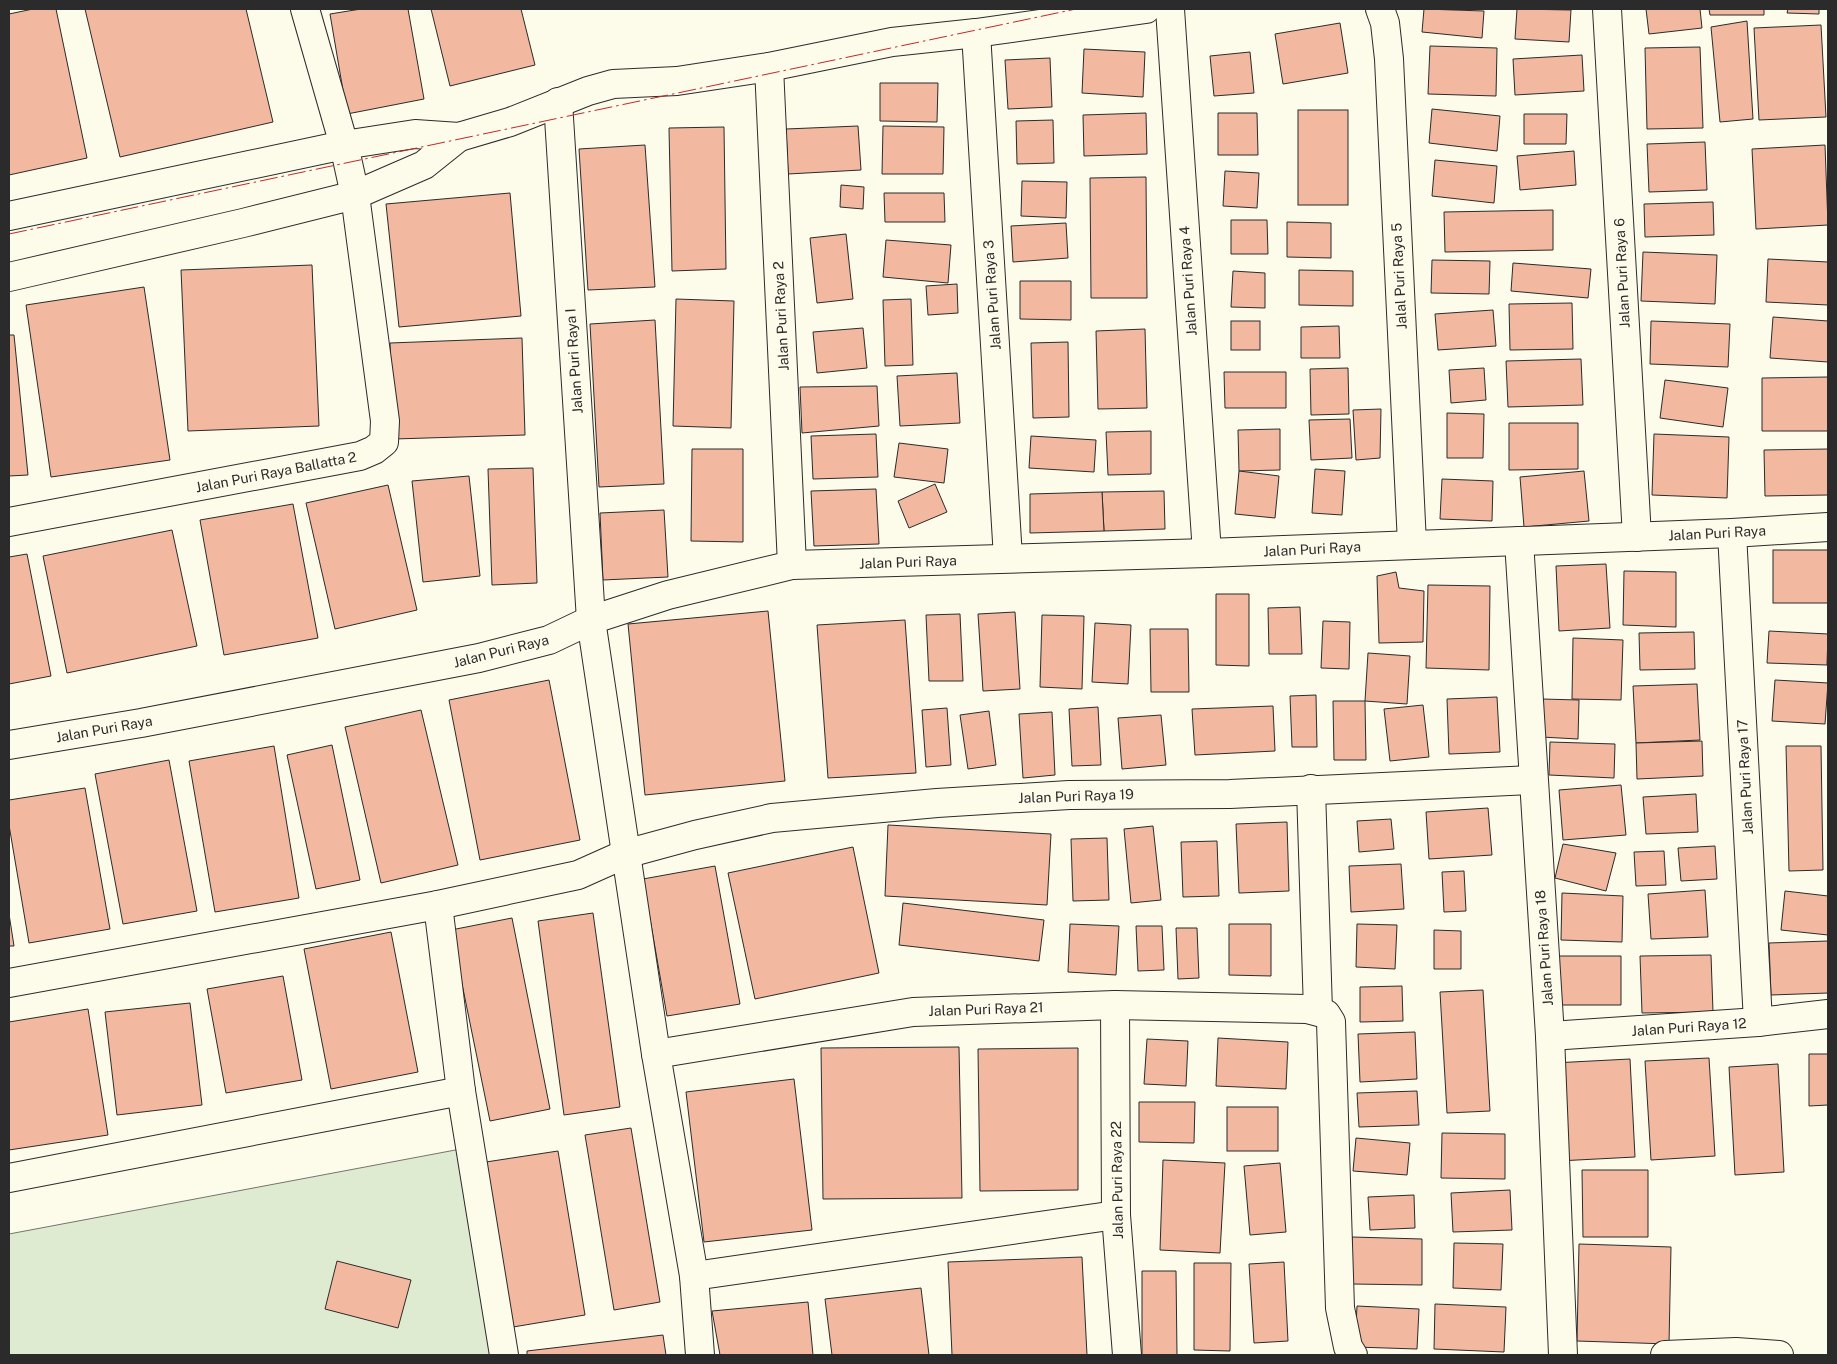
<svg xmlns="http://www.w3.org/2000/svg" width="1837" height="1364" viewBox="0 0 1837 1364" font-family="'Public Sans',sans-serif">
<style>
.green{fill:#deebd1;stroke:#74746e}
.building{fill:#f2b8a0;stroke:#2b2b2b}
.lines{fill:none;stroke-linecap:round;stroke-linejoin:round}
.minor-casing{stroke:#2b2b2b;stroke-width:30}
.minor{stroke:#fdfbea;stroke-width:28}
.power{stroke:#c62828;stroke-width:1;stroke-dasharray:18 4 2.5 4;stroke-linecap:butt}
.labels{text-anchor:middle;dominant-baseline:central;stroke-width:4;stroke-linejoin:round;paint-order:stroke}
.street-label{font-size:14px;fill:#2b2b2b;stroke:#fdfbea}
</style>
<rect width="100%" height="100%" fill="#fdfbea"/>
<polygon class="green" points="482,1145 514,1355 9,1355 9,1234"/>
<g class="building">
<polygon points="33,9 56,9 87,158 9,175 9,14"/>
<polygon points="85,9 246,9 273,122 120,157"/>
<polygon points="361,9 408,9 424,99 347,114 330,14"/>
<polygon points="431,9 521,9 535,65 450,86"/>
<polygon points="1424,9 1484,11 1482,38 1422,32"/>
<polygon points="1517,9 1571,10 1569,42 1515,39"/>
<polygon points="1646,9 1700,9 1702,28 1649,34"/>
<polygon points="1709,9 1764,9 1764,15 1710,15"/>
<polygon points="1788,9 1819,9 1819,14 1787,13"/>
<polygon points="1747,21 1753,119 1720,122 1711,27"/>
<polygon points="1340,23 1348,73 1283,84 1275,34"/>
<polygon points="1821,25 1826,117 1759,120 1754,28"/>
<polygon points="1430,46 1497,48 1496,96 1428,94"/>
<polygon points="1700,47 1703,128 1647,129 1645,48"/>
<polygon points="1084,49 1145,52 1143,97 1082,93"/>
<polygon points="1250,52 1254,93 1214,96 1210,56"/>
<polygon points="1582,55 1584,91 1515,95 1513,59"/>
<polygon points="1050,58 1052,107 1008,109 1005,60"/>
<polygon points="880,83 938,83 937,122 880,121"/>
<polygon points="1432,109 1500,116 1497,151 1429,143"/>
<rect x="1298" y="110" width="50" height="95"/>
<polygon points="1146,113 1147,154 1084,156 1083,115"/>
<polygon points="1218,113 1257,113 1258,155 1218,155"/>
<polygon points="1524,114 1567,114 1566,144 1524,144"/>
<polygon points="1053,120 1054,163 1017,164 1016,121"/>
<polygon points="858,126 861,170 788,174 786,129"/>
<polygon points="883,126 944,127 943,174 882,174"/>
<polygon points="724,127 726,269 672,271 669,128"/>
<polygon points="1705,142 1707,190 1649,192 1647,144"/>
<polygon points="645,145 655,287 588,290 579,149"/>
<polygon points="1825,145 1828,225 1756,229 1752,149"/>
<polygon points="1574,151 1576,185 1520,190 1517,156"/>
<polygon points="1435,160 1497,166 1494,203 1432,196"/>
<polygon points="1225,171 1259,173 1257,208 1223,206"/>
<polygon points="1146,177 1147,298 1091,298 1090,178"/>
<polygon points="1022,181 1067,182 1066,218 1021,216"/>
<polygon points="841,185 864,187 863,209 840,207"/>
<polygon points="510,193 521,316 399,327 386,204"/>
<polygon points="884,193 944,193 945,222 885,222"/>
<polygon points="1713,202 1714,235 1645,237 1644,204"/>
<polygon points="1553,210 1553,250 1445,252 1444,212"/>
<polygon points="1231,220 1267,220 1268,254 1231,254"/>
<polygon points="1287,222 1331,223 1331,258 1287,257"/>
<polygon points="1066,223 1068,258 1013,262 1011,226"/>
<polygon points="846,234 853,299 817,303 810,238"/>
<polygon points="886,240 951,245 948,283 883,277"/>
<polygon points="1643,252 1717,255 1715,304 1641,301"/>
<polygon points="1768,259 1828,262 1828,305 1766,302"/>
<polygon points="1432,260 1490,261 1489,294 1431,293"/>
<polygon points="1513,263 1591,269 1588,298 1511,291"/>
<polygon points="312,265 319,426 188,431 181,270"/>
<polygon points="1299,270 1353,271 1353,306 1299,305"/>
<polygon points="1233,271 1265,273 1265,308 1231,307"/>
<polygon points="1020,281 1071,281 1071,320 1020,319"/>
<polygon points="957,284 958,313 928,315 926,286"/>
<polygon points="144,287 170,460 51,477 26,305"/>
<polygon points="676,299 734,301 731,428 673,426"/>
<polygon points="911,299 913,365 885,366 883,300"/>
<polygon points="1572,303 1573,349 1510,350 1509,304"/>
<polygon points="1493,310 1496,346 1438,350 1435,314"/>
<polygon points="1773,317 1828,321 1828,362 1770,358"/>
<polygon points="655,320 664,484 599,487 590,324"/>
<rect x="1231" y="321" width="29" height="29"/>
<polygon points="1651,321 1730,324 1728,367 1650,364"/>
<polygon points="1339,326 1340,358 1301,358 1301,327"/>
<polygon points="863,328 867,368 817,373 813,332"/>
<polygon points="1145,329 1147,408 1098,409 1096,331"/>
<polygon points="9,335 14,335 28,475 9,476"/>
<polygon points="522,338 525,435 394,439 390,343"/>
<polygon points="1068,342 1069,417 1033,418 1031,343"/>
<polygon points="1581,359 1583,405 1508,407 1506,361"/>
<polygon points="1348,368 1349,414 1311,415 1310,369"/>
<polygon points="1484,368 1486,400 1451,403 1449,370"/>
<polygon points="1224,372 1286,372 1286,408 1225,408"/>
<polygon points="957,373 960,423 900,426 897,376"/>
<polygon points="1828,377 1828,431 1762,431 1762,378"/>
<polygon points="1665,380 1728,388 1723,427 1660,418"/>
<polygon points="877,386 879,426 802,433 800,387"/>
<polygon points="1381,409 1380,458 1356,460 1353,410"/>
<polygon points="1447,413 1484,414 1483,458 1447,458"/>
<polygon points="1350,419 1352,458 1311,460 1309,420"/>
<polygon points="1509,423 1578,423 1578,469 1509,470"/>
<polygon points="1280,429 1280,470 1239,471 1238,430"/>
<polygon points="1151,431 1151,474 1108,475 1106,432"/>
<polygon points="876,434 878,477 813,479 811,436"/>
<polygon points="1654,434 1729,437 1727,498 1652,495"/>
<polygon points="1031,436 1096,440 1094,472 1029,468"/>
<polygon points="899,443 948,449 944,483 894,477"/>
<polygon points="692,449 743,449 743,542 691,541"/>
<polygon points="1828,449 1828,495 1765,496 1764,450"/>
<polygon points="533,468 537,583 492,585 488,469"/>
<polygon points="1315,469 1345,471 1342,515 1312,513"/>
<polygon points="1239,471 1279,476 1275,518 1235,514"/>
<polygon points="1584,471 1589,521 1524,527 1520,477"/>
<polygon points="469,476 480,576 423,582 412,481"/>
<polygon points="1442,479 1493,481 1492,521 1440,519"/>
<polygon points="935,484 947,512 909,528 898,501"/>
<polygon points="388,485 417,610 335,629 306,503"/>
<polygon points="876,489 879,544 814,546 811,491"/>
<polygon points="1164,491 1165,529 1104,531 1102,492"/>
<polygon points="1102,492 1104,531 1030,533 1030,494"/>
<polygon points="293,504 318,638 224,655 200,520"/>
<polygon points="664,510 668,577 603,580 600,513"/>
<polygon points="172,530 197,646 67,673 43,556"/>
<rect x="1773" y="550" width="55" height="53"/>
<polygon points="27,554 51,676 9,684 9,557"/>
<polygon points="1606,564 1610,628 1559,631 1556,566"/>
<polygon points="1624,571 1676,572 1676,627 1623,625"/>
<polygon points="1396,572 1399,588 1424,591 1423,642 1379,643 1377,576"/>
<polygon points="1428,585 1490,586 1489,670 1426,668"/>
<polygon points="1216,594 1249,594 1249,666 1216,665"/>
<polygon points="1300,607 1302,654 1269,654 1268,608"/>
<polygon points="768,611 785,781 645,795 628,624"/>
<polygon points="1015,612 1020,689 983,691 978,614"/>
<polygon points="960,614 963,681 929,681 926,615"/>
<polygon points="1042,615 1084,616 1082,689 1040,687"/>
<polygon points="905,620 916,773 828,778 817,625"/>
<polygon points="1323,621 1350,622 1349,669 1321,668"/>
<polygon points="1095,623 1131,625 1128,684 1092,682"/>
<polygon points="1150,629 1188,629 1189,692 1151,692"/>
<polygon points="1769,631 1828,634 1827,665 1767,663"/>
<polygon points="1694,632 1695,669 1640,670 1639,633"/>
<polygon points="1573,638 1623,640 1621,700 1572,699"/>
<polygon points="1368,653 1410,656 1407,704 1365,701"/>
<polygon points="549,680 580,840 480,860 449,700"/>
<polygon points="1775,680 1828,683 1825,724 1772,721"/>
<polygon points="1697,684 1700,740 1636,743 1633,686"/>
<polygon points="1316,695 1317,747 1292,747 1290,696"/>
<polygon points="1497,697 1500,752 1449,754 1447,699"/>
<polygon points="1542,699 1579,700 1578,739 1541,737"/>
<polygon points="1333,701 1365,701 1366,760 1334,760"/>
<polygon points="1423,705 1429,757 1390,761 1384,709"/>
<polygon points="1273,706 1275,751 1195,755 1192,709"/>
<polygon points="1098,707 1101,765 1072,766 1069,709"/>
<polygon points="947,708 951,765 926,767 922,710"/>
<polygon points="421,710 458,865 381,883 345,727"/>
<polygon points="989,711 996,765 968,769 960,715"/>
<polygon points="1052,712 1055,775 1023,778 1019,714"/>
<polygon points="1161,715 1166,765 1122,769 1118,718"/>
<polygon points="1702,741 1703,776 1637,779 1636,743"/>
<polygon points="1550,742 1615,744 1614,778 1549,775"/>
<polygon points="332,745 360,880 316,889 287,755"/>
<polygon points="274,746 299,898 215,912 189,761"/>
<polygon points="1786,746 1821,746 1823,870 1789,871"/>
<polygon points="169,760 197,911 123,924 95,774"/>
<polygon points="1621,785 1626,835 1563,840 1559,790"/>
<polygon points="85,788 110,929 29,943 9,825 9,800"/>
<polygon points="1696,794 1698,832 1646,834 1643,797"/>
<polygon points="1488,808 1492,855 1429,859 1426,812"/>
<polygon points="1391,819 1394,849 1359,852 1357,821"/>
<polygon points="1287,822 1289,891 1239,893 1236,824"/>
<polygon points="888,825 1051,834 1047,905 885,896"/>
<polygon points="1153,826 1161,900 1131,903 1124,829"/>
<polygon points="1107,838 1109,900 1073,901 1071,839"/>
<polygon points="1217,841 1219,896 1183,897 1181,842"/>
<polygon points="1563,844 1616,853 1606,891 1555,878"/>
<polygon points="1715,846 1717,879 1681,881 1678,848"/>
<polygon points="853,847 879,973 755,999 728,873"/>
<polygon points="1664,851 1666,885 1636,886 1634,852"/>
<polygon points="1401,864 1404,909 1351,912 1349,866"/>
<polygon points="715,866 740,1004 667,1016 643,879"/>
<polygon points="1464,871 1466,911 1444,912 1442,872"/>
<polygon points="1705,890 1708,937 1651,939 1648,894"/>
<polygon points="1785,891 1828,896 1828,935 1781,930"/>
<polygon points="1562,893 1623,896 1622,942 1561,940"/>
<polygon points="903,903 1044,920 1039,961 899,945"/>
<polygon points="593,913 620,1107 564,1115 538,921"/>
<polygon points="9,914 14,946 9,946"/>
<polygon points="512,918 550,1109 490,1121 451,930"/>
<polygon points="1070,924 1119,926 1116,975 1068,972"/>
<polygon points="1229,924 1271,924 1271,976 1229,975"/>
<polygon points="1357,924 1397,925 1395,969 1356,967"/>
<polygon points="1136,926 1162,926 1164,970 1138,971"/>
<polygon points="1176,928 1197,928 1199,978 1178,979"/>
<polygon points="1434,930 1461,931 1461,969 1434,969"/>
<polygon points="391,932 418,1072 331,1089 304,949"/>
<polygon points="1828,941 1828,993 1771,995 1769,943"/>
<polygon points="1711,955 1713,1012 1642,1013 1640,956"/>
<polygon points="1552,956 1621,956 1621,1005 1553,1005"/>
<polygon points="283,976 302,1080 226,1093 207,989"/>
<polygon points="1402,986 1403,1021 1360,1022 1360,987"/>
<polygon points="1483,990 1490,1111 1447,1113 1440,992"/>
<polygon points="190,1003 202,1105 117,1115 105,1012"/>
<polygon points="88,1009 108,1135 9,1150 9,1022"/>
<polygon points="1415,1032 1417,1079 1360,1082 1358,1034"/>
<polygon points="1218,1038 1288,1042 1286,1089 1216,1086"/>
<polygon points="1147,1039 1188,1041 1186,1086 1144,1084"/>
<polygon points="959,1047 962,1198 823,1199 821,1048"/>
<polygon points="1078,1048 1078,1190 980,1191 978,1049"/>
<polygon points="1809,1054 1828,1054 1828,1105 1809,1106"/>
<polygon points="1709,1058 1715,1156 1651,1160 1645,1061"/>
<polygon points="1630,1059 1635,1157 1558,1161 1553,1063"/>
<polygon points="1778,1064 1784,1172 1735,1175 1729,1067"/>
<polygon points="794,1079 812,1230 704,1242 686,1092"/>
<polygon points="1417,1091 1419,1125 1359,1127 1357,1093"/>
<polygon points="1139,1102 1195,1102 1194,1143 1139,1142"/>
<rect x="1227" y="1107" width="51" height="44"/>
<polygon points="631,1128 660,1302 614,1310 585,1135"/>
<polygon points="1442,1133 1505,1134 1505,1179 1441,1178"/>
<polygon points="1356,1138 1410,1143 1407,1175 1353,1171"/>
<polygon points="558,1151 585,1315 513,1327 486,1162"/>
<polygon points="1163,1160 1225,1163 1220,1253 1160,1250"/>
<polygon points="1280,1163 1286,1232 1250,1235 1244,1166"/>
<polygon points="1582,1170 1648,1170 1648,1237 1583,1237"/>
<polygon points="1510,1190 1512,1230 1453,1232 1451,1193"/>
<polygon points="1414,1195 1415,1228 1370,1230 1368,1197"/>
<polygon points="1352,1237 1422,1239 1422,1285 1352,1284"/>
<polygon points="1454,1243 1503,1244 1501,1290 1453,1288"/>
<polygon points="1579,1244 1671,1247 1669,1344 1577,1341"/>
<polygon points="1082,1257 1087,1355 952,1355 948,1262"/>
<polygon points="337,1261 411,1280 398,1328 325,1309"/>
<polygon points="1284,1262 1288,1341 1254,1343 1249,1264"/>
<polygon points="1194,1263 1231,1263 1230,1351 1194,1350"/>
<polygon points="1142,1271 1176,1271 1177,1355 1142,1355"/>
<polygon points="921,1288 929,1355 832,1355 825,1299"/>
<polygon points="808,1302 813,1355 720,1355 712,1311"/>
<polygon points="1435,1304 1506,1307 1504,1352 1434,1349"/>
<polygon points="1357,1306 1419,1309 1417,1349 1355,1347"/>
<polygon points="663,1335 666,1355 527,1355 527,1351"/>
</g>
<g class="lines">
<defs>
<g id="minor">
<polyline points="1170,9 1207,553"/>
<polyline points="1380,9 1385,23 1389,59 1412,544"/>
<polyline points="1607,9 1637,537"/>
<polyline points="976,33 1008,558"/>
<polyline points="769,67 792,565"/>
<polyline points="558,102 591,620 656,1054 694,1276 700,1355"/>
<polyline points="9,216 344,145 415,134 459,137 510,122 588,91 613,84 677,81 769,67 892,42 976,33 1146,9"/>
<polyline points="9,277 243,223 355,195 424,165 459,137"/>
<polyline points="9,522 360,456 374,450 384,442 385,421 355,195 344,145 305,9"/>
<polyline points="1732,533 1758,1022"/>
<polyline points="1519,541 1550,1036 1563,1355"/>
<polyline points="9,745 141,723 479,658 549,640 591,620 668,595 792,565 1207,553 1732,533 1828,527"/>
<polyline points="1311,789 1318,1011"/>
<polyline points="438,905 461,1091 504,1355"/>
<polyline points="9,983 438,905 578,875 625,854 695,835 772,818 937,803 1069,795 1230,794 1533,780"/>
<polyline points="1115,1005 1116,1215 1127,1355"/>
<polyline points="1550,1036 1758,1022 1828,1014"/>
<polyline points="656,1054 913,1012 1115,1005 1307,1009 1326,1014 1331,1022 1340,1308 1348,1347 1353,1355"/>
<polyline points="9,1178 461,1091"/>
<polyline points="694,1276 1116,1215"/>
<polyline points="1665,1355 1736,1352 1779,1355"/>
</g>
</defs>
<use href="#minor" class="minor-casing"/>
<use href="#minor" class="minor"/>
<polyline class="power" points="9,234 1076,9"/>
</g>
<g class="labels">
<g class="street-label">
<text transform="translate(1622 273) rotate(-93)">Jalan Puri Raya 6</text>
<text transform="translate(1399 276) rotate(-93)">Jalal Puri Raya 5</text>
<text transform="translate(1188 281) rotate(-94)">Jalan Puri Raya 4</text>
<text transform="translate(992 295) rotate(-94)">Jalan Puri Raya 3</text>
<text transform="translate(781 316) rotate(-93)">Jalan Puri Raya 2</text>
<text transform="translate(574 361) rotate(-94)">Jalan Puri Raya I</text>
<text transform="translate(276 472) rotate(-11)">Jalan Puri Raya Ballatta 2</text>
<text transform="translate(1717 533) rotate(-3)">Jalan Puri Raya</text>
<text transform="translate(1312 549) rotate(-3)">Jalan Puri Raya</text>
<text transform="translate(908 562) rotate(-2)">Jalan Puri Raya</text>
<text transform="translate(501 651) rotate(-14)">Jalan Puri Raya</text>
<text transform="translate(104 729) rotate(-10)">Jalan Puri Raya</text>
<text transform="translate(1745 777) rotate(-93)">Jalan Puri Raya 17</text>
<text transform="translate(1076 796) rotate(-2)">Jalan Puri Raya 19</text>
<text transform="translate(1544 948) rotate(-94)">Jalan Puri Raya 18</text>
<text transform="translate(986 1009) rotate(-2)">Jalan Puri Raya 21</text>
<text transform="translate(1689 1027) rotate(-4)">Jalan Puri Raya 12</text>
<text transform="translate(1117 1180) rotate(-91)">Jalan Puri Raya 22</text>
</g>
</g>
<rect width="1837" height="1364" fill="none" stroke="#2b2b2b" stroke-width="20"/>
</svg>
